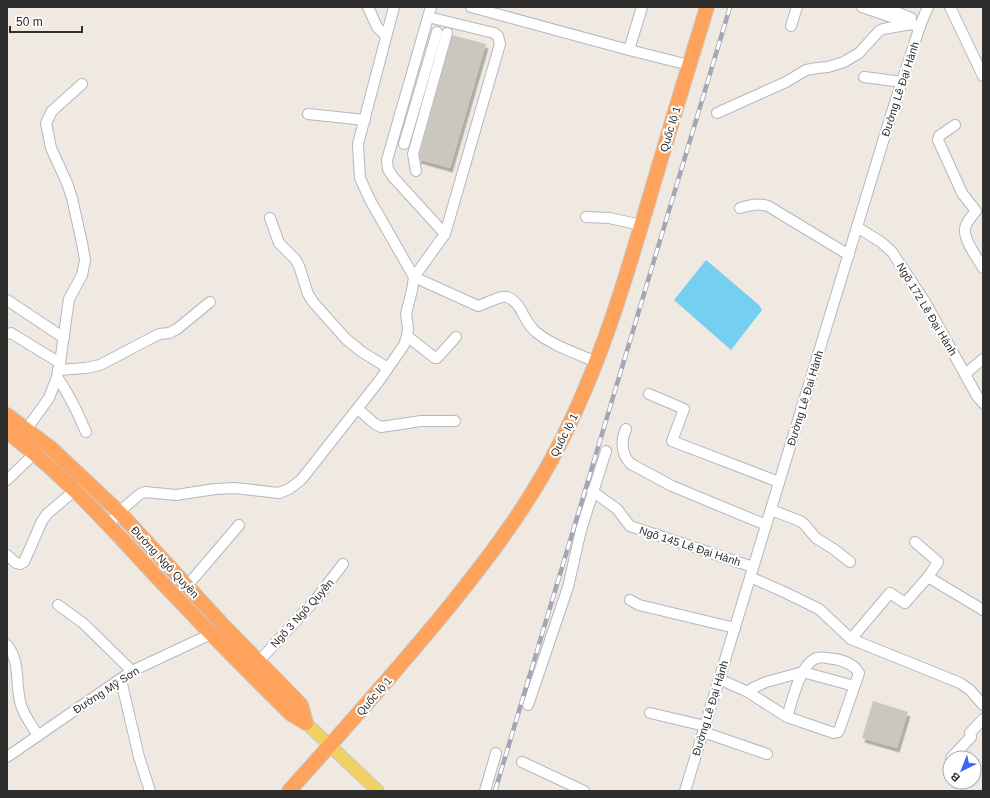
<svg xmlns="http://www.w3.org/2000/svg" width="990" height="798" viewBox="0 0 990 798" font-family="Helvetica,sans-serif">
<style>
.water{fill:#75cff0}
.building{fill:#cbc7bf;filter:url(#shadow)}
.lines{fill:none;stroke-linecap:round;stroke-linejoin:round}
.minor-casing{stroke:#b4b7c1;stroke-width:12}
.major-casing{stroke:#c9c9c9;stroke-width:14}
.highway-casing{stroke:#c9c9c9;stroke-width:16}
.minor{stroke:#fff;stroke-width:10}
.major{stroke:#f2d163;stroke-width:12}
.highway{stroke:#ffa35c;stroke-width:14}
.rail-casing{stroke:#a3a6b8;stroke-width:4.5}
.rail{stroke:#fff;stroke-width:3;stroke-dasharray:9;stroke-linecap:butt}
.labels{text-anchor:middle;dominant-baseline:central;stroke-width:4;stroke-linejoin:round;paint-order:stroke}
.street-label{font-size:11px;fill:#2e2e2e;stroke:#fff}
</style>
<defs>
<filter id="shadow"><feDropShadow dx="2.5" dy="4.5" stdDeviation="0" flood-color="#0004"/></filter>
</defs>
<rect width="100%" height="100%" fill="#efe9e1"/>
<polygon class="water" points="706,260 759,305 762,310 731,350 674,300"/>
<g class="building">
<polygon points="452,35 486,44 450,168 418,159"/>
<polygon points="873,701 908,712 897,748 862,738"/>
</g>
<g class="lines">
<defs>
<g id="minor">
<polyline points="368,7 377,27 386,36"/>
<polyline points="431,7 387,160 388,169 393,177 445,234"/>
<polyline points="471,7 629,50 689,65"/>
<polyline points="862,7 909,23"/>
<polyline points="885,7 911,18"/>
<polyline points="950,7 983,76"/>
<path d="M428,17l66,16 4,3 2,8 -55,190 -31,43 64,29c8,-2 22,-11 29,-9 16,6 16,25 29,35 17,14 40,21 60,30"/>
<polyline points="791,26 797,7"/>
<polyline points="629,50 642,7"/>
<polyline points="864,77 902,82"/>
<polyline points="717,113 786,82 806,70 817,68 828,67 844,62 859,53 879,31 883,29 911,24 920,27"/>
<polyline points="308,114 365,120"/>
<path d="M955,125l-16,11 -1,4 24,53 14,18c-4,5 -11,12 -11,19 -1,11 13,29 18,38"/>
<polyline points="404,144 437,32"/>
<polyline points="416,171 413,154 447,33"/>
<path d="M740,208c10,-3 18,-5 28,-2l81,49"/>
<polyline points="586,217 609,218 642,225"/>
<polyline points="270,218 279,243 295,259 299,266 308,294 313,302 346,339 362,352 388,368"/>
<polyline points="857,227 881,242 892,252 925,302 977,396 983,403"/>
<polyline points="7,300 64,338"/>
<polyline points="7,334 11,333 60,363"/>
<polyline points="407,336 435,358 437,358 456,337"/>
<polyline points="58,370 86,368 100,365 159,334 169,333 177,329 210,302"/>
<polyline points="965,374 983,359"/>
<path d="M57,377c12,17 21,36 29,55"/>
<polyline points="649,394 684,409 672,441 779,482"/>
<polyline points="358,409 375,424 381,427 421,421 455,421"/>
<path d="M626,429c-6,12 -4,27 5,35l41,22 94,39"/>
<polyline points="23,434 49,398 57,377 60,363 69,299 82,275 85,260 82,243 72,198 67,183 51,148 46,123 52,111 82,84"/>
<polyline points="7,480 34,454"/>
<polyline points="592,491 617,509 630,526 753,567"/>
<polyline points="771,510 800,521 805,525 816,538 835,550 850,562"/>
<polyline points="109,525 119,512 140,494 145,492 176,495 215,489 235,488 279,493 289,489 301,480 379,381 404,345 407,336 408,328 406,314 412,290 414,277 370,200 360,178 358,144 394,7"/>
<polyline points="7,555 16,563 20,564 24,562 42,521 47,514 74,491"/>
<polyline points="750,577 782,591 819,609 851,639 960,683 970,690 983,705"/>
<polyline points="928,577 983,610"/>
<polyline points="187,586 239,525"/>
<polyline points="630,600 639,605 735,628"/>
<polyline points="58,605 83,623 132,671"/>
<polyline points="851,639 890,593 905,603 928,577 938,562 915,542"/>
<path d="M7,645c15,18 7,43 15,63 4,10 11,19 16,28"/>
<polyline points="259,661 317,598 343,564"/>
<path d="M719,679l29,13 39,25 47,16 4,-1 2,-4 19,-55c-5,-9 -14,-12 -24,-14 -5,0 -13,-3 -18,-1 -17,5 -25,44 -30,59"/>
<polyline points="121,680 139,757 150,791"/>
<polyline points="748,692 753,688 766,682 803,672 854,686"/>
<polyline points="528,705 568,587 581,530 606,451"/>
<polyline points="650,713 705,726"/>
<polyline points="703,732 767,754"/>
<polyline points="7,757 132,671 211,634"/>
<polyline points="951,758 971,737 970,733 983,719"/>
<polyline points="522,762 584,791"/>
<polyline points="485,791 496,753"/>
<polyline points="685,791 892,112 921,23 928,7"/>
</g>
<polyline id="major" points="306,723 378,791"/>
<g id="highway">
<polyline points="7,415 52,449 119,512 222,624 301,705 306,723"/>
<path d="M7,432c53,39 102,93 146,141 45,48 91,95 138,141l15,9"/>
<path d="M289,791c53,-59 105,-117 155,-178 42,-52 83,-105 113,-164 43,-82 69,-171 95,-260 18,-61 36,-121 55,-182"/>
</g>
</defs>
<use href="#minor" class="minor-casing"/>
<use href="#major" class="major-casing"/>
<use href="#highway" class="highway-casing"/>
<use href="#minor" class="minor"/>
<use href="#major" class="major"/>
<use href="#highway" class="highway"/>
<defs>
<polyline id="rail" points="495,791 730,7"/>
</defs>
<use href="#rail" class="rail-casing"/>
<use href="#rail" class="rail"/>
</g>
<g class="labels">
<g class="street-label">
<text transform="translate(900 89) rotate(-72)">Đường Lê Đại Hành</text>
<text transform="translate(670 129) rotate(-73)">Quốc lộ 1</text>
<text transform="translate(927 309) rotate(59)">Ngõ 172 Lê Đại Hành</text>
<text transform="translate(805 398) rotate(-73)">Đường Lê Đại Hành</text>
<text transform="translate(564 435) rotate(-63)">Quốc lộ 1</text>
<text transform="translate(690 546) rotate(18)">Ngõ 145 Lê Đại Hành</text>
<text transform="translate(165 562) rotate(47)">Đường Ngô Quyền</text>
<text transform="translate(302 613) rotate(-48)">Ngõ 3 Ngô Quyền</text>
<text transform="translate(106 690) rotate(-33)">Đường Mỹ Sơn</text>
<text transform="translate(374 696) rotate(-49)">Quốc lộ 1</text>
<text transform="translate(710 708) rotate(-73)">Đường Lê Đại Hành</text>
</g>
</g>
<rect width="990" height="798" fill="none" stroke="#2e2e2e" stroke-width="16"/>
<g transform="translate(962 770) rotate(223)"><circle r="19" fill="#ffffff" stroke="#ababab"/>
<path d="M0-3L7 15L0 10L-7 15Z" fill="#4264fb"/>
<text y="-6" font-size="11" font-weight="bold" text-anchor="middle" fill="#2e2e2e">B</text>
</g>
<path d="M10 26v6h72v-6" fill="none" stroke="#2e2e2e" stroke-width="2"/>
<text x="16" y="26" font-size="12" fill="#2e2e2e" stroke="#ffffff" stroke-width="3" paint-order="stroke">50 m</text>
</svg>
